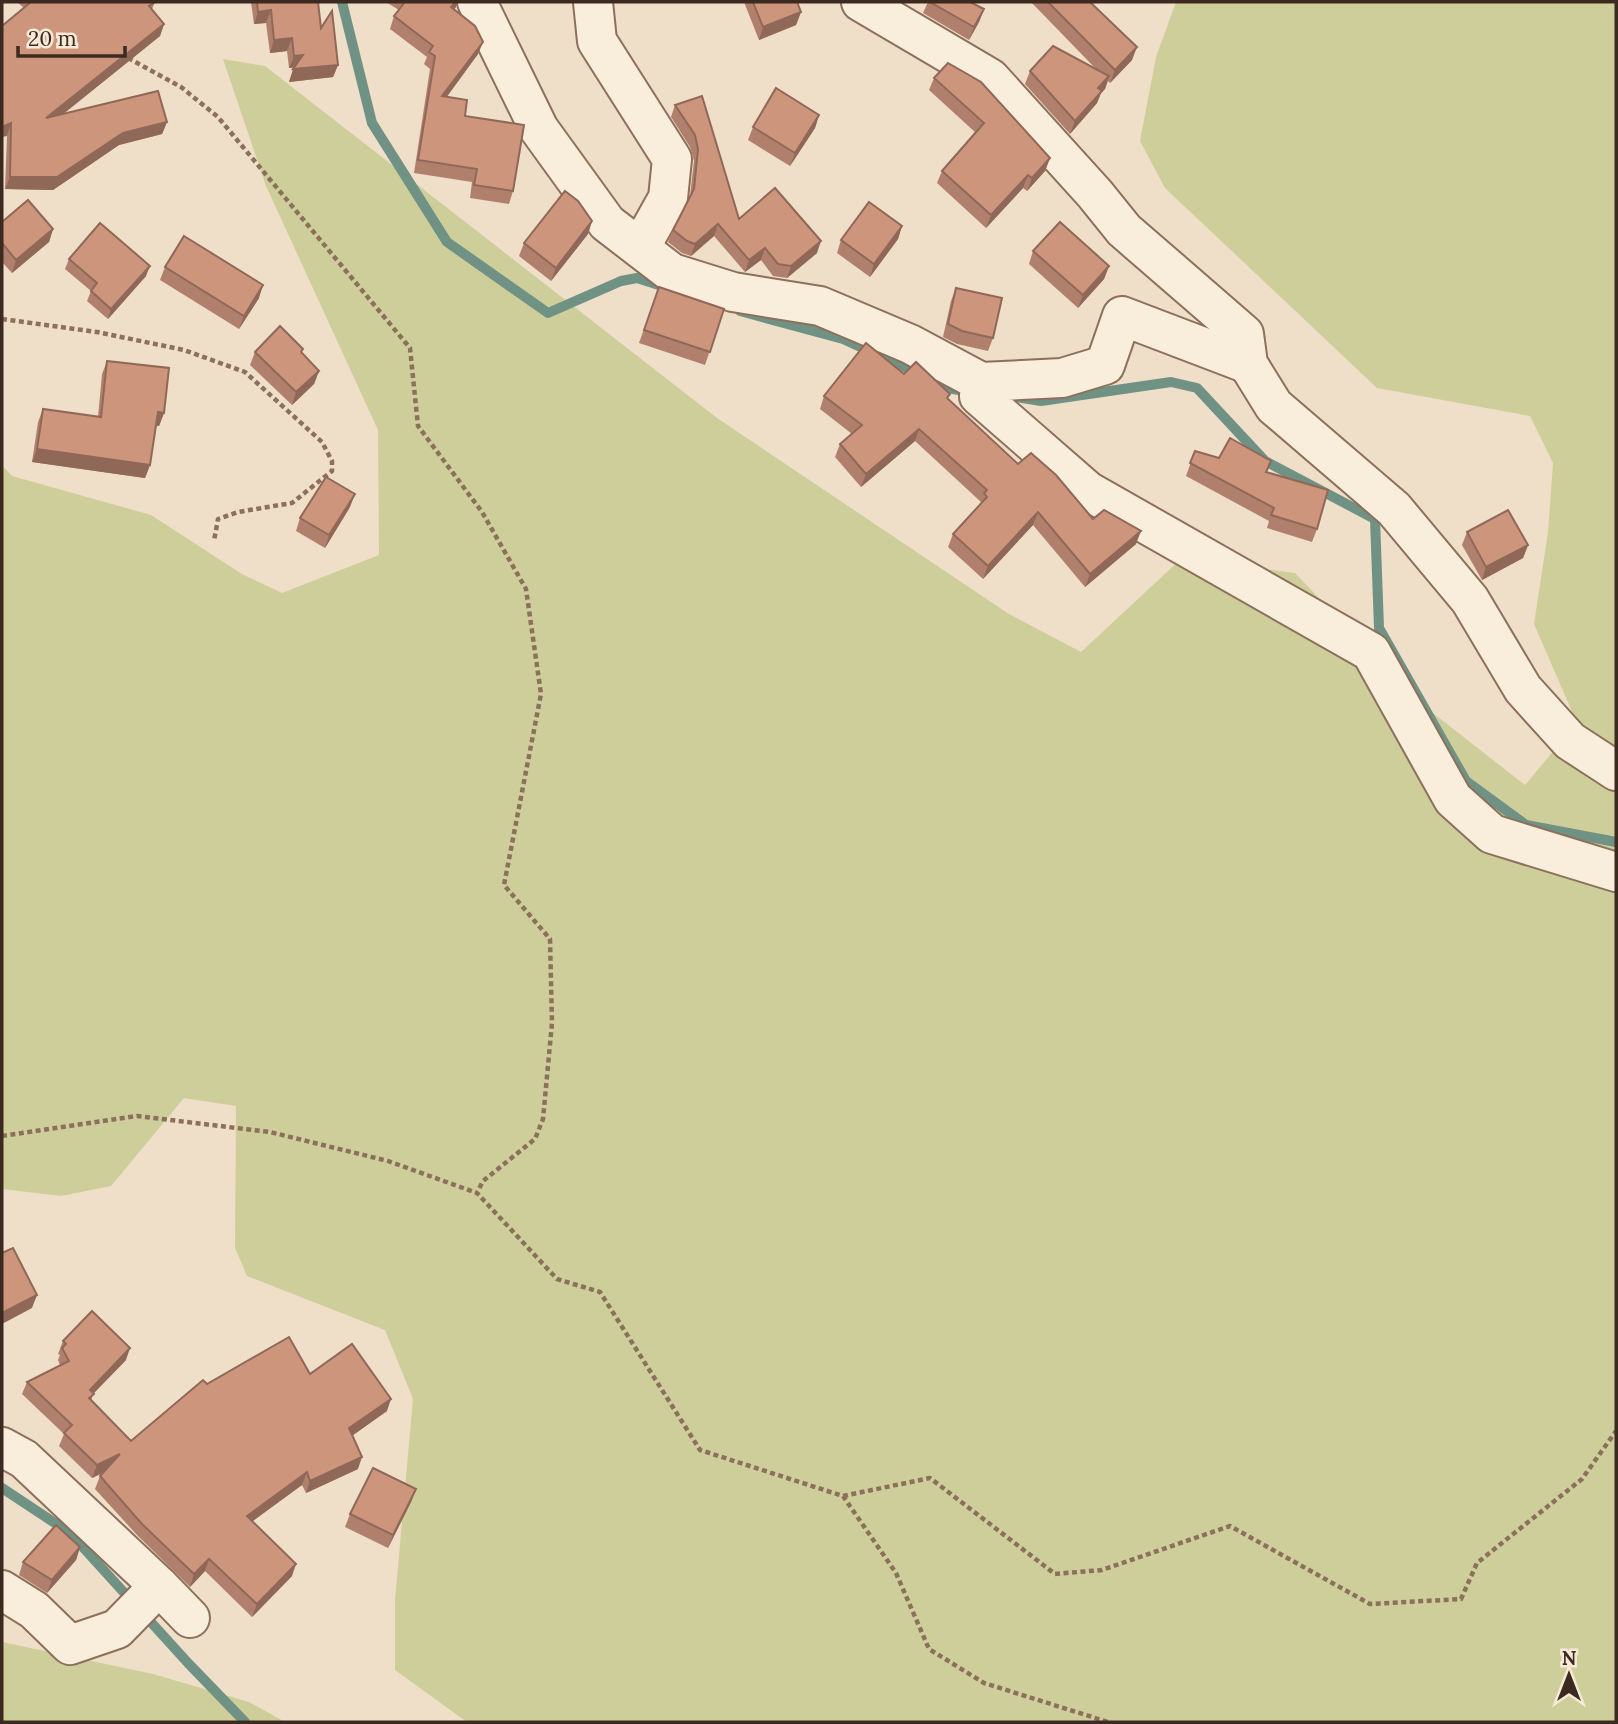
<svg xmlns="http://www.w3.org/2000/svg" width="1618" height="1724" viewBox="0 0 1618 1724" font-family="Lora,serif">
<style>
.green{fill:#cece9b}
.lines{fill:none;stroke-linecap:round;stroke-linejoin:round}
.stream{stroke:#6f9285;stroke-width:10}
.minor-casing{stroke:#8c705c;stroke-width:42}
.path{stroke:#8c705c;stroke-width:4.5;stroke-dasharray:5 3.5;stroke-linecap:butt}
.minor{stroke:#f9eddb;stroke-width:38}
.wall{fill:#b1806c}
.shaded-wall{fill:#906858}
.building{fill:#ce957d;stroke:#906858;stroke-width:2}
</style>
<rect width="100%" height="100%" fill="#efdec8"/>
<g class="green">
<path d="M1176 2H1616V1722H467L395 1670V1600L413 1399 385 1330 247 1276 235 1248 236 1106 184 1098 111 1186 61 1196 2 1189V465L12 476 151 515 242 574 282 593 379 555 378 430 266 186 223 59 265 66 717 418 1009 614 1081 652 1182 558 1295 573 1415 699 1525 785 1577 723 1534 624 1548 532 1553 463 1530 416 1377 388 1165 188 1140 141 1156 57Z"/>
<path d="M2 1642 153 1674 249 1702 285 1722H2Z"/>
</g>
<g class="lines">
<g class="stream">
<path d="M342 2 372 123 447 242 548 313 621 281 637 278 665 287"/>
<path d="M740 311 843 339 953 389 965 391"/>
<path d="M1016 397 1041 401 1171 382 1197 388 1265 461 1375 519 1379 628 1466 781 1526 825 1616 842"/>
<path d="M2 1488 70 1533 188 1663 245 1722"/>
</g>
<defs>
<g id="minor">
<path d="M477 2 539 129 607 223 672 273 733 292 820 306 910 344 981 382"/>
<path d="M593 2 597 41 672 159 668 198 640 248"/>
<path d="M861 2 990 78 1095 194 1124 230 1244 334 1248 364 1274 406 1394 509 1470 600 1523 689 1570 741 1616 771"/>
<path d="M1248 364 1122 316 1105 365 1062 378 981 382 979 396 1088 491 1371 652 1453 799 1492 834 1616 872"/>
<path d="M2 1447 24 1459 159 1586 190 1618"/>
<path d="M2 1590 34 1610 70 1645 117 1629 159 1586"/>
</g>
</defs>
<use href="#minor" class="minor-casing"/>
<g class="path">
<path d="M128 58 181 87 218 117 410 348 418 426 482 512 526 589 541 694 504 885 550 939 552 1023 543 1119 535 1139 483 1181 477 1193 557 1279 600 1292 700 1450 843 1496 896 1573 929 1649 984 1683 1108 1722"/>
<path d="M2 319 97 332 184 350 245 372 322 442 332 461V471L292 503 238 512 218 519 214 541"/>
<path d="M2 1136 137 1116 270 1132 388 1161 477 1193"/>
<path d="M843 1496 930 1478 1055 1574 1102 1570 1230 1526 1370 1604 1461 1599 1477 1563 1582 1479 1616 1431"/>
</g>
<use href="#minor" class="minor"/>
</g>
<g class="wall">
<path d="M17 2H155L152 9 164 24 160 36 62 115 167 122 162 134 119 145 53 190 5 189 7 136 24 8Z"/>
<path d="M251 2H318L321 28 338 65 333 77 289 82 295 67 289 68 287 51 270 53 266 23 254 24Z"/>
<path d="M386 2H458L454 10 483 42 478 54 446 97 465 116 513 191 509 204 470 198 472 182 414 173 430 69 424 64 427 57 390 29 394 16 399 10Z"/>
<path d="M744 2H797L801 12 796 25 759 40Z"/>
<path d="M928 2H970L984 9 979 22 969 40 923 13Z"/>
<path d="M1031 2H1090L1132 60 1110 83 1108 81 1105 89 1101 93 1097 103 1070 134 1025 84 1030 71 1096 69Z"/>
<path d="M934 78 1050 158 1045 171 1027 191 1023 188 986 228 937 183 942 171 976 133 929 90Z"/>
<path d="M702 96 739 219 817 253 787 278 773 276 761 260 745 272 714 236 691 256 682 253 668 242 673 230 690 196 694 161 690 147 671 117 675 105Z"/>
<path d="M819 115 815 128 790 166 748 140 753 127Z"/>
<path d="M592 221 588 234 551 281 519 256 524 243Z"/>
<path d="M2 222 53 229 49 242 12 273 2 262Z"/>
<path d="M902 226 898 239 870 277 837 253 841 240Z"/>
<path d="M1033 251 1109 266 1104 279 1078 308 1029 264Z"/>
<path d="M69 259 146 276 108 319 87 301 91 291 65 269Z"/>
<path d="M165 267 259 298 239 329 160 280Z"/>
<path d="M659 287 724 309 705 365 639 343Z"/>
<path d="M956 288 993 338 988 351 957 344 943 337 951 301Z"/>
<path d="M255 352 302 353 319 371 314 384 292 405 250 365Z"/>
<path d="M107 361 164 413 159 426 156 425 150 465 145 478 32 462 38 422 43 409 98 417 102 374Z"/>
<path d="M824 396 948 400 1018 464 1093 519 1136 544 1085 587 1033 525 983 579 948 547 953 534 979 506 981 502 915 441 861 487 835 457 840 444 852 434 820 409Z"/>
<path d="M1195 451 1219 458 1271 461 1267 472 1317 529 1312 542 1267 528 1269 521 1186 476Z"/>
<path d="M350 507 325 548 296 531 300 518Z"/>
<path d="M1467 532 1528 545 1523 558 1482 580 1462 545Z"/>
<path d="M63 1341 126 1360 93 1394 91 1400 131 1441 207 1384 310 1374 387 1411 352 1435 358 1469 306 1493 302 1485 252 1521 292 1576 252 1617 205 1571 190 1587 137 1535 95 1489 100 1476 103 1473 92 1478 59 1446 64 1434 22 1394 27 1382 60 1365 58 1360 60 1355 58 1354Z"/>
<path d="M416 1489 411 1502 388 1548 345 1527 350 1514Z"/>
<path d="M80 1547 76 1560 47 1593 19 1575 23 1562Z"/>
</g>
<g class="shaded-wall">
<path d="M455 2H458L456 7 446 20 451 7Z"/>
<path d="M984 9 979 22 969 40 974 27Z"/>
<path d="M271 10 266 23 254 24 258 12Z"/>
<path d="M801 12 796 25 759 40 763 27Z"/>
<path d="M164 24 160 36 42 131 46 118Z"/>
<path d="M292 38 287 51 270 53 274 40Z"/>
<path d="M483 42 478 54 438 109 442 96Z"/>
<path d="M1137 47 1132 60 1110 83 1115 70Z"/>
<path d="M303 55 298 67 289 68 294 56Z"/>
<path d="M338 65 333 77 289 82 293 69Z"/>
<path d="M1109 76 1105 89 1101 93 1097 103 1070 134 1075 121 1098 88Z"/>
<path d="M819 115 815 128 790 166 795 153Z"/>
<path d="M167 122 162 134 119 145 53 190 5 189 10 177 123 133Z"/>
<path d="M11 123 7 136 2 137V127Z"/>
<path d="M1050 158 1045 171 1027 191 1032 178Z"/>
<path d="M1028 175 1023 188 986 228 991 215Z"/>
<path d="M592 221 588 234 551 281 556 268Z"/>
<path d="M718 224 714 236 691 256 695 244Z"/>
<path d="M902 226 898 239 870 277 874 264Z"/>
<path d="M53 229 49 242 12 273 16 260Z"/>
<path d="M821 241 817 253 787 278 791 266Z"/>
<path d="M765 248 761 260 745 272 749 260Z"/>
<path d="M150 266 146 276 108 319 111 309Z"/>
<path d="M1109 266 1104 279 1078 308 1083 295Z"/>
<path d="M263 285 259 298 239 329 244 316Z"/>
<path d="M319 371 314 384 292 405 296 392Z"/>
<path d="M158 412 164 413 159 426 153 425Z"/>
<path d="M919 429 915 441 861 487 866 474Z"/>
<path d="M37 449 150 465 145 478 32 462Z"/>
<path d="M355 494 350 507 325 548 329 535Z"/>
<path d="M1038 512 1033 525 983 579 988 566Z"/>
<path d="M1141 531 1136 544 1085 587 1090 574Z"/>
<path d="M1528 545 1523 558 1482 580 1486 567Z"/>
<path d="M37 1295 32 1308 2 1324V1313Z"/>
<path d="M130 1348 126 1360 93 1394 89 1406 90 1390Z"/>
<path d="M391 1399 387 1411 345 1441 349 1428Z"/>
<path d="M120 1454 115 1466 92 1478 97 1465Z"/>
<path d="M362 1457 358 1469 306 1493 310 1481Z"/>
<path d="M307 1472 302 1485 242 1529 247 1516Z"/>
<path d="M416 1489 411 1502 388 1548 393 1535Z"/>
<path d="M80 1547 76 1560 47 1593 52 1580Z"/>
<path d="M209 1559 205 1571 190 1587 194 1574Z"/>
<path d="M296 1564 292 1576 252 1617 257 1604Z"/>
</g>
<g class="building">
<path d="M31 2H155L149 6 164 24 46 118 158 91 167 122 123 133 57 177H10L11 123 2 127V26Z"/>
<path d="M257 2H318L321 28 332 11 338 65 293 69 303 55 294 56 292 38 274 40 271 10 258 12Z"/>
<path d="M405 2H455L451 7 475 26 483 42 442 96 467 100 465 116 524 125 513 191 474 185 477 169 418 160 435 56 429 52 433 46 394 16Z"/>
<path d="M753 2H797L801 12 763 27Z"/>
<path d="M930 2H970L984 9 974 27Z"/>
<path d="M1048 2H1090L1137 47 1115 70Z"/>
<path d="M1053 46 1109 76 1098 88 1102 91 1075 121 1030 71Z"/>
<path d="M948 63 981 82 1050 158 1032 178 1028 175 991 215 942 171 984 123 934 78Z"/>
<path d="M776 88 819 115 795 153 753 127Z"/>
<path d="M702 96 739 219 775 188 821 241 791 266 778 264 765 248 749 260 718 224 695 244 687 241 673 230 694 189 698 149 695 135 675 105Z"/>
<path d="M565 191 578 201 592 221 556 268 524 243Z"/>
<path d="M28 200 53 229 16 260 2 243V222Z"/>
<path d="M869 202 902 226 874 264 841 240Z"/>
<path d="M1060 222 1109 266 1083 295 1033 251Z"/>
<path d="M100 223 150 266 111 309 91 291 97 283 69 259Z"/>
<path d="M184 236 263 285 244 316 165 267Z"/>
<path d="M659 287 724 309 710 352 644 330Z"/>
<path d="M956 288 1002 298 993 338 962 331 948 324Z"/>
<path d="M280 326 303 349 301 352 319 371 296 392 255 352Z"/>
<path d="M866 343 904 374 916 362 950 394 947 398 1018 464 1031 453 1056 475 1093 519 1104 510 1141 531 1090 574 1038 512 988 566 953 534 987 497 984 493 987 490 919 429 866 474 840 444 862 425 824 396Z"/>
<path d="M107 361 169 368 164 413 158 412 150 465 37 449 43 409 101 417Z"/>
<path d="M1230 438 1271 461 1266 472 1328 490 1317 529 1271 515 1274 508 1190 463 1195 451 1219 458Z"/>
<path d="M326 477 355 494 329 535 300 518Z"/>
<path d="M1508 510 1528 545 1486 567 1467 532Z"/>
<path d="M13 1248 37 1295 2 1313V1253Z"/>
<path d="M92 1311 130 1348 90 1390 94 1394 89 1398 131 1441 203 1380 207 1384 289 1337 310 1374 352 1344 391 1399 349 1428 362 1457 310 1481 307 1472 247 1516 296 1564 257 1604 209 1559 194 1574 141 1523 100 1476 120 1454 97 1465 64 1433 72 1425 27 1382 69 1361 62 1348 66 1344 63 1341Z"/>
<path d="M373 1468 416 1489 393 1535 350 1514Z"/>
<path d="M56 1525 80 1547 52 1580 23 1562Z"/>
</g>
<rect width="1618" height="1724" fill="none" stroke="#3c2a20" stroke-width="7"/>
<g transform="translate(1569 1675)" stroke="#f6ead7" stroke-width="5" paint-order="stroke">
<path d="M0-5L12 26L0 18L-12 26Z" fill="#3c2a20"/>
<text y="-10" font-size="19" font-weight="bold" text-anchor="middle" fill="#3c2a20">N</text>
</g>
<path d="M18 46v10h107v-10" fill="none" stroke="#3c2a20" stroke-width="3.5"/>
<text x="28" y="46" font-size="21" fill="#3c2a20" stroke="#f6ead7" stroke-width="5" paint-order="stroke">20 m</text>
</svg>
